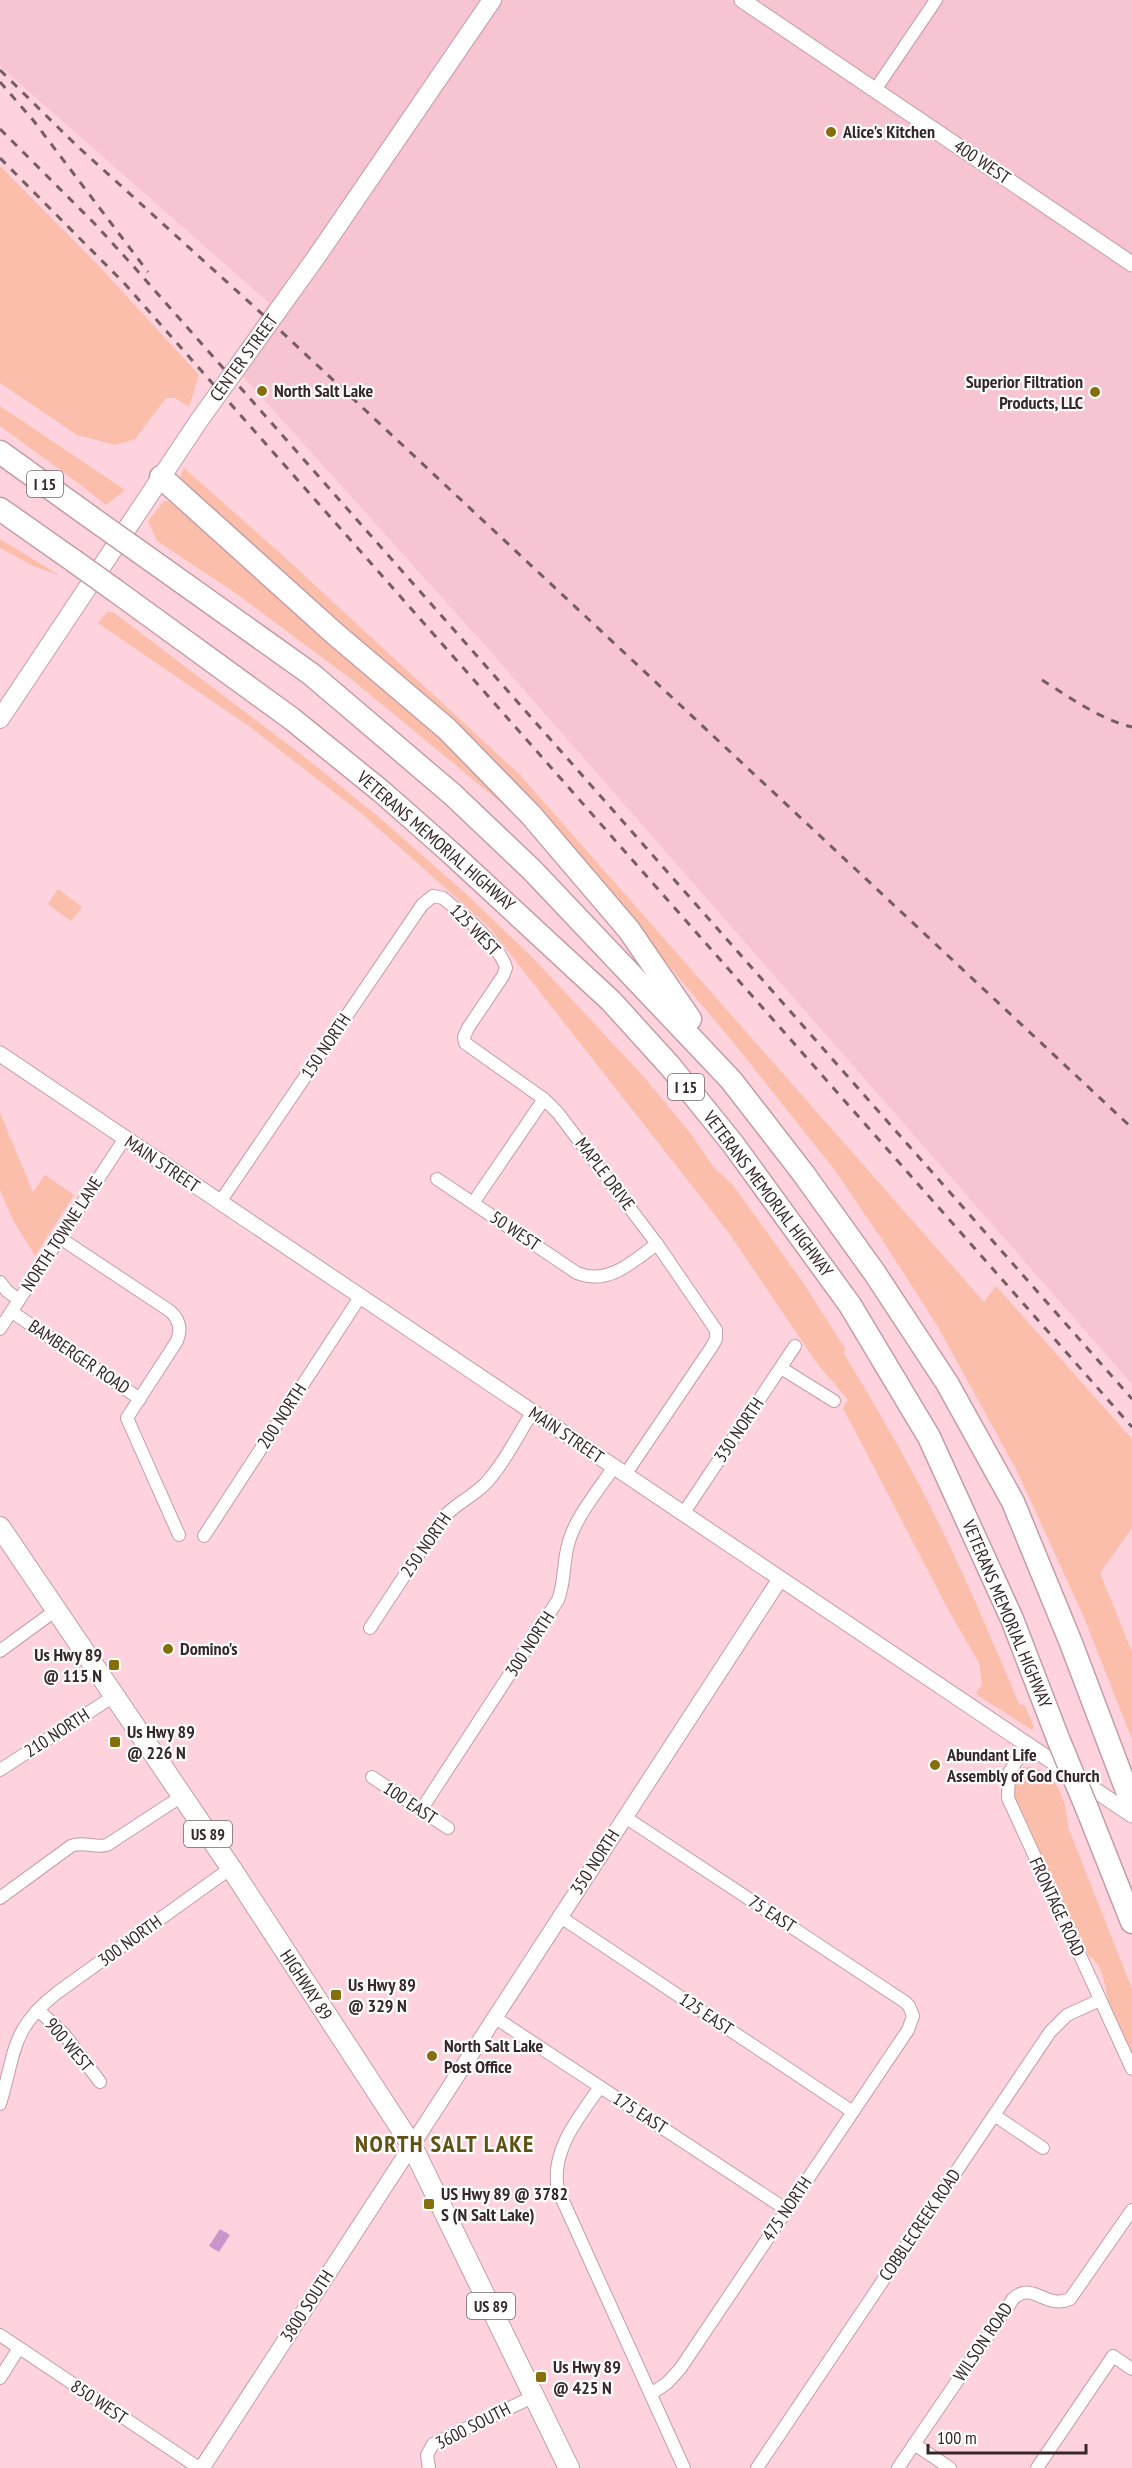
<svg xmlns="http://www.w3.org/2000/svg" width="1132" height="2468" viewBox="0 0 1132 2468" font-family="'PT Sans Narrow',sans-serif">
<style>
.built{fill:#f7c5d1}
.green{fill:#fbbeaa}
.water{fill:#ca95cb}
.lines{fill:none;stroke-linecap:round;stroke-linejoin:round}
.minor-casing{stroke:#c49ca5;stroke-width:14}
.tertiary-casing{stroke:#c49ca5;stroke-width:17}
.secondary-casing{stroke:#c49ca5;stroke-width:20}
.primary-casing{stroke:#c49ca5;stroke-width:22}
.motorway-casing{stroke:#c49ca5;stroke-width:25}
.minor{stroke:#fff;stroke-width:12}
.tertiary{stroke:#fff;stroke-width:15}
.secondary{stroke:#fff;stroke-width:18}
.primary{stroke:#fff;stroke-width:20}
.motorway{stroke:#fff;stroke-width:22}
.rail{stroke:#755d63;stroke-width:3;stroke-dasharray:8 8;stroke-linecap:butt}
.motorway-bridge-casing{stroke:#c49ca5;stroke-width:25;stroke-linecap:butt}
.motorway-bridge{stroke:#fff;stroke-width:22}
.poi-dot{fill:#866e0d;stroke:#fff;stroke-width:2}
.labels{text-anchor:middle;stroke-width:4.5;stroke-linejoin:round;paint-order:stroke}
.shield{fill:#fff;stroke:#72686a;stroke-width:1.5}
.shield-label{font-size:16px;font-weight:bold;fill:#36272a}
.poi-label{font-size:18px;font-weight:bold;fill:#36272a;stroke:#fff;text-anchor:start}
.street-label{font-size:18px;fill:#36272a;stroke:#fff}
.district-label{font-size:24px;font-weight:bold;letter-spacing:1.5px;fill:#625115;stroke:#fff}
</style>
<rect width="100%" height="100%" fill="#fed3dd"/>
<path class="built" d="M0 0H1132V1384L482 642 229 361 269 303 0 66Z"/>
<g class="green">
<path d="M0 166 97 264 199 375 189 407 175 398H166L135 439 115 445 77 435 0 383Z"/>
<path d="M0 406 125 490 106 505 81 485 0 426Z"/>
<path d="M184 468 279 552 520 775 984 1302 996 1286 1132 1439V1528L1100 1573 1132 1652V1739L1083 1615 1017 1471 938 1327 889 1250 837 1173 737 1047 638 929 179 480Z"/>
<path d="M164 501H168L236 558 426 725 515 814 351 679 234 592 157 541 148 521Z"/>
<path d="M0 539 59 575 33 566 0 548Z"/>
<path d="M107 612H113L302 755 381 819 464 892 533 958 644 1077 691 1134 715 1169 733 1185 804 1284 846 1350 843 1352C876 1407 909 1462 937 1520 967 1580 993 1642 1019 1704L1025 1706 1034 1727 1032 1730 976 1694 982 1684 979 1663 949 1611 843 1408 848 1400 816 1362 729 1233 489 927 361 813 250 727 98 623Z"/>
<path d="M58 889 82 907 71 921 48 904Z"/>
<path d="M0 1113 33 1192 45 1175 74 1195 35 1256 13 1220 0 1190Z"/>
<path d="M1022 1767C1055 1764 1067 1801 1068 1827L1132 1989V2052C1125 2036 1115 2020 1110 2004 1104 1988 1105 1966 1089 1956L1015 1798 1013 1782 1018 1769Z"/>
</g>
<path class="water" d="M220 2229 230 2235 219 2252 209 2246Z"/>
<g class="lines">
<defs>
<g id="minor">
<path d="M875 90 936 0"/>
<path d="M437 1179 577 1273C609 1286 633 1261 657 1244"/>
<path d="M220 1202 422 905 433 896 443 898C461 913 500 945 506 968L503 976 468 1028 464 1037 465 1043 544 1099 558 1113 657 1244 716 1330V1339L711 1348 625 1475"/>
<path d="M473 1203 544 1099"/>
<path d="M60 1238 170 1311C179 1319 182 1329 177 1341L127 1418 179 1535"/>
<path d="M0 1282 7 1291 19 1300"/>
<path d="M12 1312 140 1399"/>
<path d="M0 1329 125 1138"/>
<path d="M781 1368 834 1401"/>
<path d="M683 1514 795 1346"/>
<path d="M204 1536 360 1297"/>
<path d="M370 1628 441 1520C453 1505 471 1498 485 1484 504 1464 517 1436 532 1413"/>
<path d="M0 1651 56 1610"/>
<path d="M1027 1744 1009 1773 1008 1798 1132 2069"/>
<path d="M0 1770 114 1696"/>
<path d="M372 1777 448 1828"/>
<path d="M421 1810 558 1600C565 1582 563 1563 568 1545 574 1519 599 1489 614 1467"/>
<path d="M625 1817 905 2002 909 2006 913 2016 908 2030 680 2369 667 2383 651 2394"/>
<path d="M0 1898 71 1846C83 1841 94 1848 107 1845L182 1796"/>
<path d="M559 1916 853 2112"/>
<path d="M38 2010 64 2034 100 2082"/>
<path d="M494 2017 787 2210"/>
<path d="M600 2087C579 2117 550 2151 558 2190L684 2468"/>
<path d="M0 2104C16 2052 10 2029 58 1992L231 1868"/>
<path d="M994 2115 1043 2148"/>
<path d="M0 2335 199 2468"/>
<path d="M0 2378 19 2348"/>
<path d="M914 2444 950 2468"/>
<path d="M429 2468 427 2455 433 2444 535 2396"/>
<path d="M757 2468 1050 2032 1067 2015 1100 2000"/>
<path d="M898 2468 1013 2299C1032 2280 1046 2310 1070 2299L1132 2210"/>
<path d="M1037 2468 1113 2356 1132 2369"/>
</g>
<g id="tertiary">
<path d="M742 0 1132 264"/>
<path d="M0 1054 1132 1815"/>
<path d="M202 2468 780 1579"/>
</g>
<path id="secondary" d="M0 719 198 422 317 256 492 0"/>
<path id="primary" d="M0 1527 231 1868 411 2144 569 2468"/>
<g id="motorway">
<path d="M0 452 89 516"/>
<path d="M161 477 334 633 447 729 531 815 629 930 690 1019"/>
<path d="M0 509 74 561"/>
<path d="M165 570 311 674 452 794 532 870 731 1080 803 1173 874 1272 947 1383 1013 1502 1071 1643 1132 1804"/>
<path d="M116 591 292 719 382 792 450 852 611 1001 670 1066 733 1144 850 1305 929 1437 1012 1619 1059 1741"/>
<path d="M1088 1811 1132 1922"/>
</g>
</defs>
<use href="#minor" class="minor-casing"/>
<use href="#tertiary" class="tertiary-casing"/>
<use href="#secondary" class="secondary-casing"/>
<use href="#primary" class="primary-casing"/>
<use href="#motorway" class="motorway-casing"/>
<use href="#minor" class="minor"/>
<use href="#tertiary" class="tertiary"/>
<use href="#secondary" class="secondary"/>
<use href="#primary" class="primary"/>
<use href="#motorway" class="motorway"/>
<g class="rail">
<path d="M0 70 76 145 270 321 1132 1128"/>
<path d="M0 82 33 120 148 272"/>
<path d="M0 129 94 223 135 268 1132 1399"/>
<path d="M0 158 125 284 1132 1427"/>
<path d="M1042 680C1071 698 1099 719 1132 727"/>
</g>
<defs>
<g id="motorway-bridge">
<path d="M89 516 165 570"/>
<path d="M74 561 116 591"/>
<path d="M1059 1741 1088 1811"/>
</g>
</defs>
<use href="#motorway-bridge" class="motorway-bridge-casing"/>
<use href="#motorway-bridge" class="motorway-bridge"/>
</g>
<g class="poi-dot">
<circle cx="831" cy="132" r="6"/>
<circle cx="262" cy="391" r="6"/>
<circle cx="1095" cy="392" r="6"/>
<circle cx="168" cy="1649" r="6"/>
<rect x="108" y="1659" width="12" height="12" rx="3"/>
<rect x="109" y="1736" width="12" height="12" rx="3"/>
<circle cx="935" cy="1765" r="6"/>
<rect x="330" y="1989" width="12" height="12" rx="3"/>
<circle cx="432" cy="2056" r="6"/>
<rect x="423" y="2198" width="12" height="12" rx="3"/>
<rect x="535" y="2371" width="12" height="12" rx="3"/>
</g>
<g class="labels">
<g class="shield">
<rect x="27" y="471" width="36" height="26" rx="4.5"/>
<rect x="668" y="1074" width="36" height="26" rx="4.5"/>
<rect x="184" y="1821" width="48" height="26" rx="4.5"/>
<rect x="467" y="2293" width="48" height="26" rx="4.5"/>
</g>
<g class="shield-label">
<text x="45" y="490">I 15</text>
<text x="686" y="1093">I 15</text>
<text x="208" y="1840">US 89</text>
<text x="491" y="2312">US 89</text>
</g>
<g class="poi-label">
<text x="843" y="138">Alice's Kitchen</text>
<text x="1083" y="388" text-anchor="end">Superior Filtration<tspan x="1083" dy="21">Products, LLC</tspan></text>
<text x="274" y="397">North Salt Lake</text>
<text x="180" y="1655">Domino's</text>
<text x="102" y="1661" text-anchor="end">Us Hwy 89<tspan x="102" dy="21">@ 115 N</tspan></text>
<text x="127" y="1738">Us Hwy 89<tspan x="127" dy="21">@ 226 N</tspan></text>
<text x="947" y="1761">Abundant Life<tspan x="947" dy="21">Assembly of God Church</tspan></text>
<text x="348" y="1991">Us Hwy 89<tspan x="348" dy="21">@ 329 N</tspan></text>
<text x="444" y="2052">North Salt Lake<tspan x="444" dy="21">Post Office</tspan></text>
<text x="441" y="2200">US Hwy 89 @ 3782<tspan x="441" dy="21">S (N Salt Lake)</tspan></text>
<text x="553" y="2373">Us Hwy 89<tspan x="553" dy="21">@ 425 N</tspan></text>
</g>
<g class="street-label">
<text transform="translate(982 162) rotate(34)" y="6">400 WEST</text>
<text transform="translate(244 358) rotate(-54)" y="6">CENTER STREET</text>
<text transform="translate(436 841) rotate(41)" y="6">VETERANS MEMORIAL HIGHWAY</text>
<text transform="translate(475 930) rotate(46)" y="6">125 WEST</text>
<text transform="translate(326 1046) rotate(-56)" y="6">150 NORTH</text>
<text transform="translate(162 1164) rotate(34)" y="6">MAIN STREET</text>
<text transform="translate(605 1174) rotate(53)" y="6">MAPLE DRIVE</text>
<text transform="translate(768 1194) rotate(53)" y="6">VETERANS MEMORIAL HIGHWAY</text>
<text transform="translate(515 1231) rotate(34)" y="6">50 WEST</text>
<text transform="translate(62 1234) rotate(-57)" y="6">NORTH TOWNE LANE</text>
<text transform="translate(79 1357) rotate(34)" y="6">BAMBERGER ROAD</text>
<text transform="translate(282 1416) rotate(-57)" y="6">200 NORTH</text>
<text transform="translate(739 1430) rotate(-56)" y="6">330 NORTH</text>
<text transform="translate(566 1435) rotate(34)" y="6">MAIN STREET</text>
<text transform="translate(426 1545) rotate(-55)" y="6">250 NORTH</text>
<text transform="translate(1007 1614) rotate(67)" y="6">VETERANS MEMORIAL HIGHWAY</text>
<text transform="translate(530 1644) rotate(-57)" y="6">300 NORTH</text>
<text transform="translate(57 1733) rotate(-33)" y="6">210 NORTH</text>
<text transform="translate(410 1803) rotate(34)" y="6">100 EAST</text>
<text transform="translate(595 1862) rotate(-57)" y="6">350 NORTH</text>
<text transform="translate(1057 1907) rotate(65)" y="6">FRONTAGE ROAD</text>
<text transform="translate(772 1914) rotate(33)" y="6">75 EAST</text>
<text transform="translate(130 1941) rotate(-36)" y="6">300 NORTH</text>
<text transform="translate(306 1985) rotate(57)" y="6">HIGHWAY 89</text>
<text transform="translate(706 2014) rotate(34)" y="6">125 EAST</text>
<text transform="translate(69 2045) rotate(50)" y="6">900 WEST</text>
<text transform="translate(640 2113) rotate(33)" y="6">175 EAST</text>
<text transform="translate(787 2209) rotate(-56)" y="6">475 NORTH</text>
<text transform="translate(920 2225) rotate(-56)" y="6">COBBLECREEK ROAD</text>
<text transform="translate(307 2306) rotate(-57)" y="6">3800 SOUTH</text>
<text transform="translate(983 2342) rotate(-56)" y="6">WILSON ROAD</text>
<text transform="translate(99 2402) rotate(34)" y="6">850 WEST</text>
<text transform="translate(473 2426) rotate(-27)" y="6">3600 SOUTH</text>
</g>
<g class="district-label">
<text x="445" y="2152">NORTH SALT LAKE</text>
</g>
</g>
<path d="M928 2444v9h158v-9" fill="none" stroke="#36272a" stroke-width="3"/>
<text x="937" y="2444" font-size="18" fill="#36272a" stroke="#ffffff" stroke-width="4.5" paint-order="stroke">100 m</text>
</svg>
